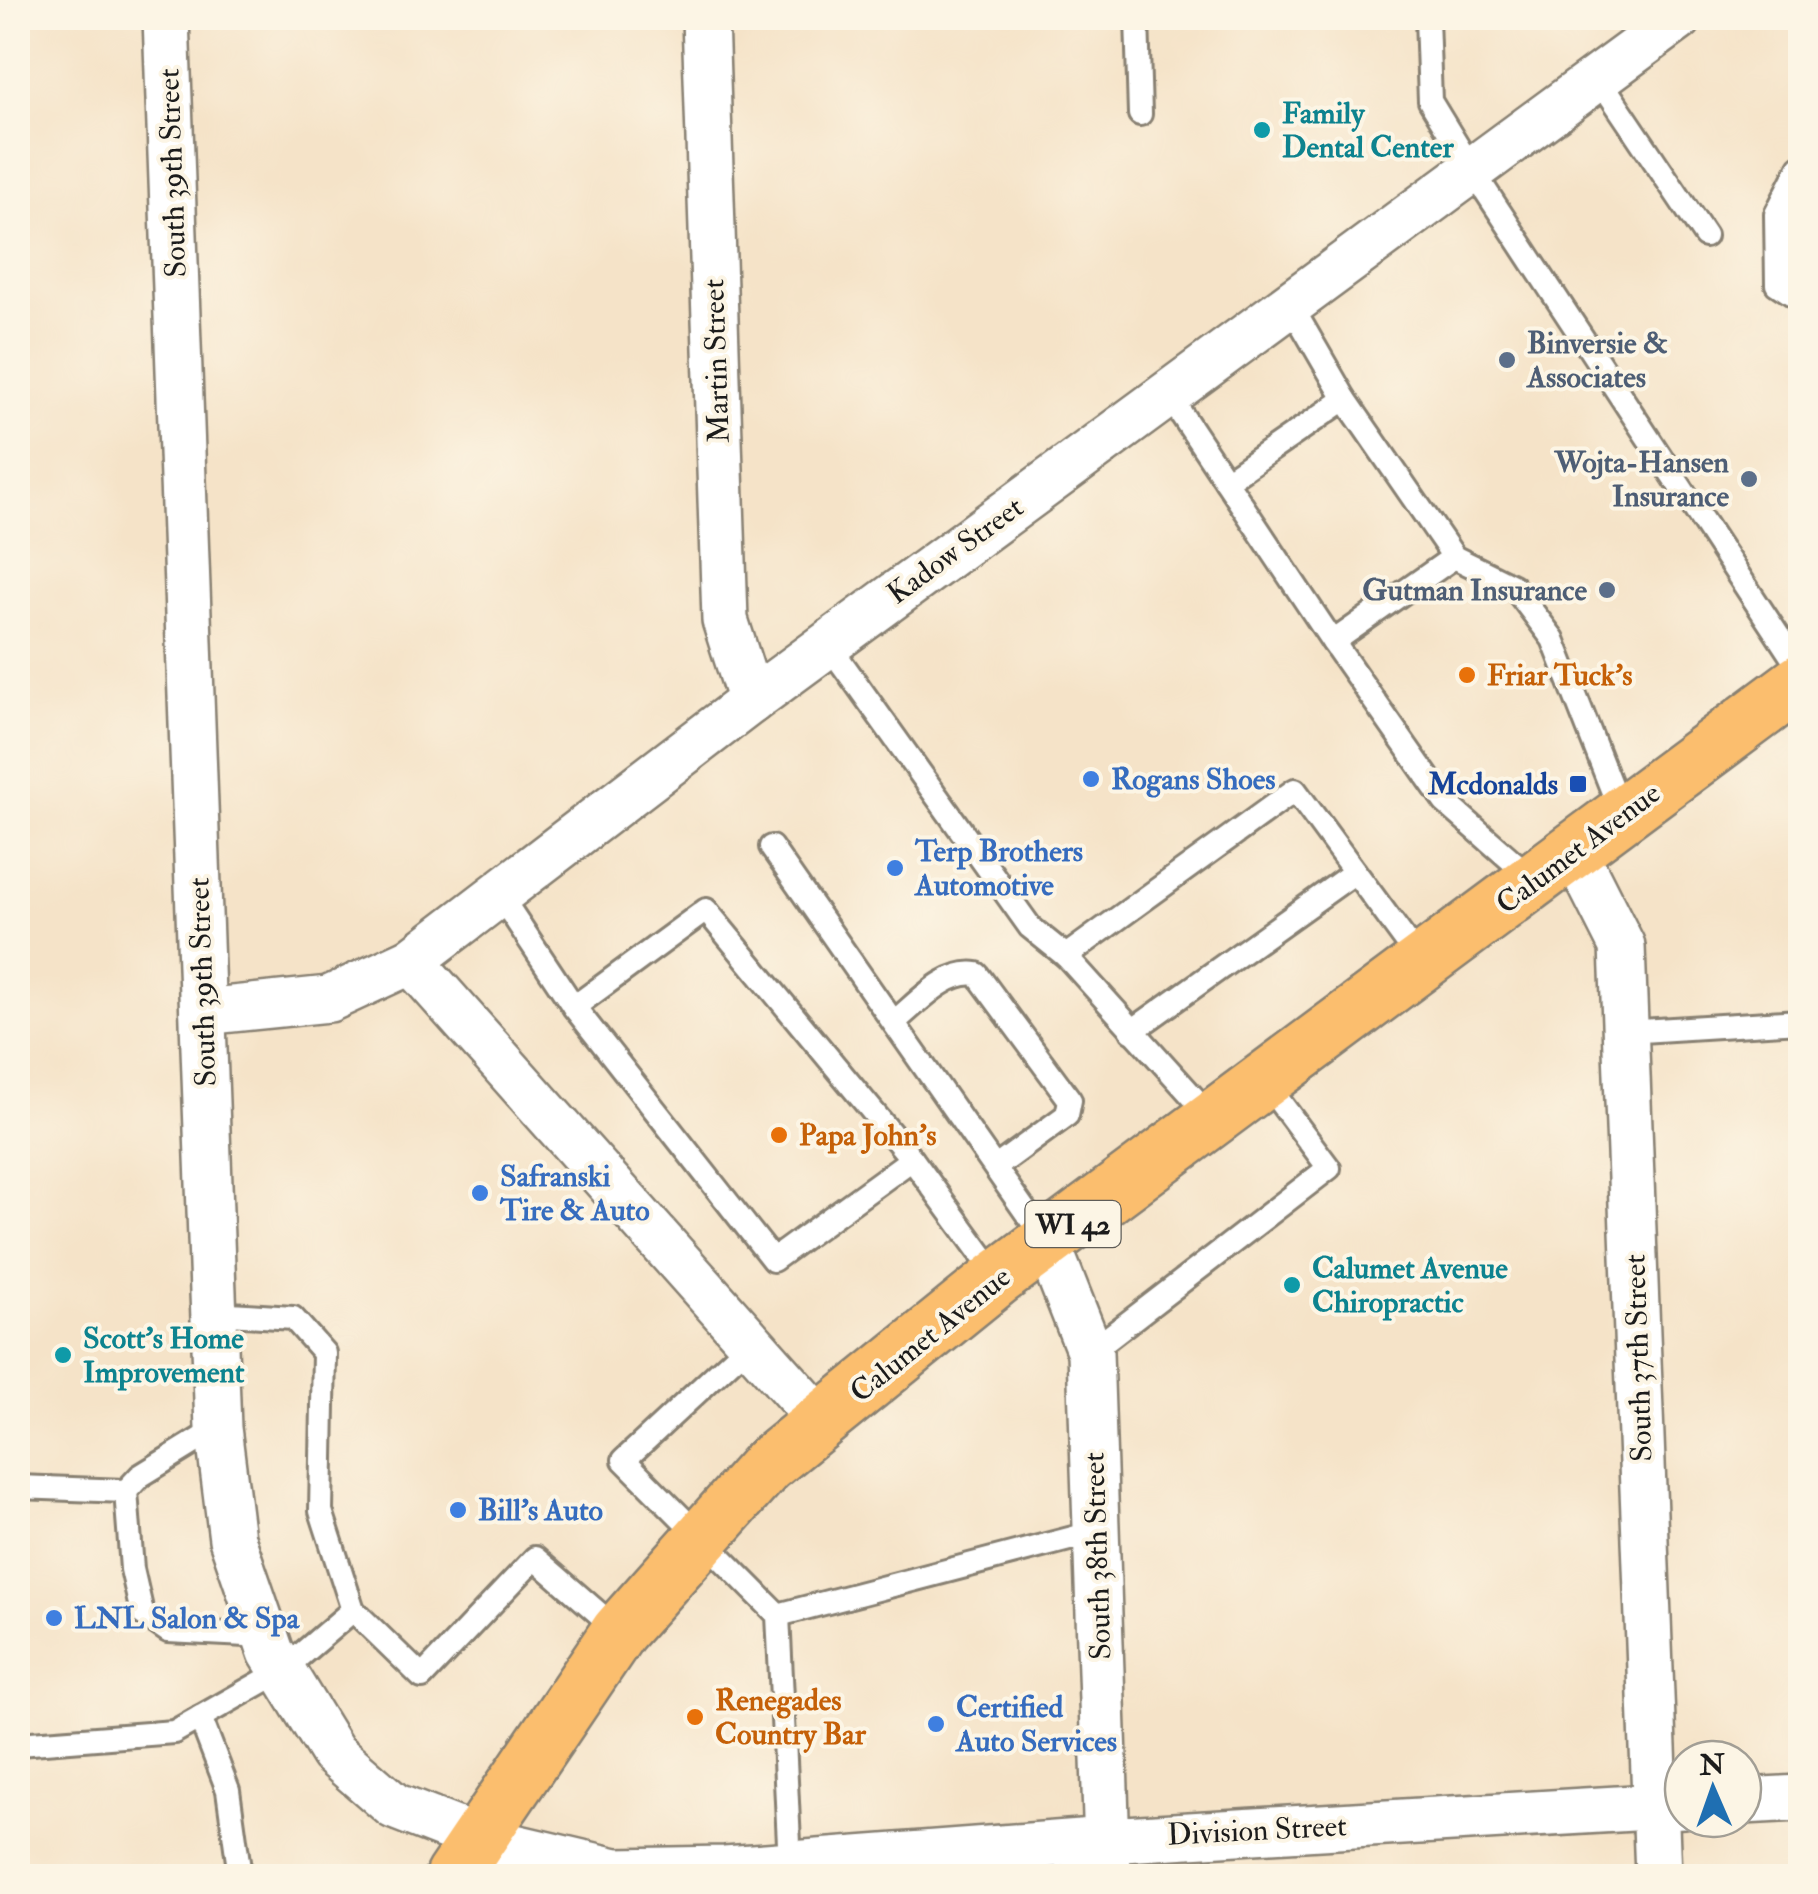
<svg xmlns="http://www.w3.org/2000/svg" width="1818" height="1894" viewBox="0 0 1818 1894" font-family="'IM FELL Double Pica',serif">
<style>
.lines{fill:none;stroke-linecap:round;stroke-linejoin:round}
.lane-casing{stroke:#888072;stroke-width:28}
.street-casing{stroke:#888072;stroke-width:50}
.primary-casing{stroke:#888072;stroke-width:60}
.lane{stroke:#fff;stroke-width:22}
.street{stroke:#fff;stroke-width:45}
.primary{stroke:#fbbe6e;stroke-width:55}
.culture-dot{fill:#0f9aa8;stroke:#fcf5e5;stroke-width:4}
.service-dot{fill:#5c6f8a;stroke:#fcf5e5;stroke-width:4}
.food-dot{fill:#e8710a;stroke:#fcf5e5;stroke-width:4}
.shop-dot{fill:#3f7fe0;stroke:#fcf5e5;stroke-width:4}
.transit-dot{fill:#1a4fb4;stroke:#fcf5e5;stroke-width:4}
.labels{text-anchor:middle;stroke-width:8;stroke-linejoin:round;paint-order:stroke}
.shield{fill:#fcf5e5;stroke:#5f5d58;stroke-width:2.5}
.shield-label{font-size:28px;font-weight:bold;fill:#1c1c1c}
.culture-label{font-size:30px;font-weight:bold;fill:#0d838f;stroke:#fcf5e5;text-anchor:start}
.street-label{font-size:30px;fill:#1c1c1c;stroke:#fcf5e5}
.service-label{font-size:30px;font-weight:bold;fill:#4e5e75;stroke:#fcf5e5;text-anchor:end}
.food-label{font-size:30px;font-weight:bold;fill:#c56008;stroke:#fcf5e5;text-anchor:start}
.shop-label{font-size:30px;font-weight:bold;fill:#366cbe;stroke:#fcf5e5;text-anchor:start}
.transit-label{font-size:30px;font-weight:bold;fill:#164399;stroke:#fcf5e5;text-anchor:end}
</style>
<rect width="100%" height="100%" fill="#fcf5e5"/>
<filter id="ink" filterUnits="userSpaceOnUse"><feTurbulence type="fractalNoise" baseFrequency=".01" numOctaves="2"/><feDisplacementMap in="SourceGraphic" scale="20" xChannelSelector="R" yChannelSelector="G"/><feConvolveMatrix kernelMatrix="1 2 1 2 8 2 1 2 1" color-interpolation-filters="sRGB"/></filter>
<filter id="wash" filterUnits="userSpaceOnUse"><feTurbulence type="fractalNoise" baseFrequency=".0048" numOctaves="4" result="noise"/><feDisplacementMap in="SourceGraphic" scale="40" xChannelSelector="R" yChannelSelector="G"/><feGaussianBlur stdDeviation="2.25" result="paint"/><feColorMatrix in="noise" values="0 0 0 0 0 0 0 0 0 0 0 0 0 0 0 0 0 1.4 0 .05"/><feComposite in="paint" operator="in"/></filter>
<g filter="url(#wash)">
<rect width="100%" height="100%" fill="#f5e3c8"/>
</g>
<g filter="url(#ink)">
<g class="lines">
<defs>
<g id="lane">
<path d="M1137 18 1140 114"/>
<path d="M1427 18 1430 101 1472 170 1800 669"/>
<path d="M1598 77 1705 236"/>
<path d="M1800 167 1776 214 1777 284 1800 299"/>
<path d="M1800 187 1793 210 1797 280 1800 284"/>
<path d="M1290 304 1345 399 1454 557 1513 586 1553 639 1622 815"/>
<path d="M1168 394 1333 642 1445 802 1535 881"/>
<path d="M1226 481 1345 399"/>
<path d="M1333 642 1454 557"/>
<path d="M828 644 1030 927 1066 956 1212 1118"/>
<path d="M771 847 1046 1241"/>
<path d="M499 894 574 1007 773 1260 912 1159 998 1277"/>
<path d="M1066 956 1295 790 1422 963"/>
<path d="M574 1007 706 910 912 1159"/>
<path d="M894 1022C917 1004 946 969 977 974L1070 1100 1067 1115 996 1167"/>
<path d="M1132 1031 1355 872"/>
<path d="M1625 1032 1800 1021"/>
<path d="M214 1313 293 1318 324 1353 321 1511 353 1610 422 1677 535 1558 619 1631"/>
<path d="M751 1342 624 1460 778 1615 790 1864"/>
<path d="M1090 1352 1329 1168 1265 1082"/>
<path d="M218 1428 140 1476 126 1491 132 1569 142 1613 168 1631 266 1636"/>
<path d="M18 1487 126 1491"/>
<path d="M778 1615 1096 1532"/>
<path d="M200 1717 228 1790 240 1876"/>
<path d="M18 1744 174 1732 283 1670 353 1610"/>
</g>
<g id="street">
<path d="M166 18 218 1428 232 1539 271 1652 333 1753 394 1806 476 1838 616 1871 725 1869 1107 1840 1683 1805"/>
<path d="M705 18 725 620 751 701"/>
<path d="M1574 851 1622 946 1658 1876"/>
<path d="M411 961 821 1421"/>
<path d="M203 1012 329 999 411 961 751 701 1679 18"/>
<path d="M1047 1243 1090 1352 1108 1876"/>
<path d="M1743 1801 1800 1798"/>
</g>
<path id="primary" d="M453 1876 619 1631 766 1466 998 1278 1800 682"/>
</defs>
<use href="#lane" class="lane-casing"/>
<use href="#street" class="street-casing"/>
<use href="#primary" class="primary-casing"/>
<use href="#lane" class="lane"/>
<use href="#street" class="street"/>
<use href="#primary" class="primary"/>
</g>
</g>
<g class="culture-dot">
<circle cx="1262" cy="130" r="10"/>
<circle cx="1292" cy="1285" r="10"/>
<circle cx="63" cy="1355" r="10"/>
</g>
<g class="service-dot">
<circle cx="1507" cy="360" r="10"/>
<circle cx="1749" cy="479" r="10"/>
<circle cx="1607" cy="590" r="10"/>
</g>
<g class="food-dot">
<circle cx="1467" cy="675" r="10"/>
<circle cx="779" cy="1135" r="10"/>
<circle cx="695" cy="1717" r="10"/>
</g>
<g class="shop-dot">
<circle cx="1091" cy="779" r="10"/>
<circle cx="895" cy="868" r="10"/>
<circle cx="480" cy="1193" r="10"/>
<circle cx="458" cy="1510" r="10"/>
<circle cx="54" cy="1618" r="10"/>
<circle cx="936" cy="1724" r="10"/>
</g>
<rect class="transit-dot" x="1568" y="774" width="20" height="20" rx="5"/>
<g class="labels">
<rect class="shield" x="1025.5" y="1201" width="95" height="46" rx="8"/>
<g class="shield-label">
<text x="1073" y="1234">WI 42</text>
</g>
<g class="culture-label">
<text x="1282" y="123">Family<tspan x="1282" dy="34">Dental Center</tspan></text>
<text x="1312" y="1278">Calumet Avenue<tspan x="1312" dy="34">Chiropractic</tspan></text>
<text x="83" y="1348">Scott's Home<tspan x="83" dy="34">Improvement</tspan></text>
</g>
<g class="street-label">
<text transform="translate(172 173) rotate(-92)" y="10">South 39th Street</text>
<text transform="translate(716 361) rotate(-92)" y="10">Martin Street</text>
<text transform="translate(955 550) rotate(-36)" y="10">Kadow Street</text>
<text transform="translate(1578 848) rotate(-37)" y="10">Calumet Avenue</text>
<text transform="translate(202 982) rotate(-92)" y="10">South 39th Street</text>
<text transform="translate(930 1334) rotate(-39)" y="10">Calumet Avenue</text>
<text transform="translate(1638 1358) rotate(-92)" y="10">South 37th Street</text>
<text transform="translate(1097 1556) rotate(-92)" y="10">South 38th Street</text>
<text transform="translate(1257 1830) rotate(-3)" y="10">Division Street</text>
</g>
<g class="service-label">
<text x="1527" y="353" text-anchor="start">Binversie &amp;<tspan x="1527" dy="34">Associates</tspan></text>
<text x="1729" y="472">Wojta-Hansen<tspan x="1729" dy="34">Insurance</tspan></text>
<text x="1587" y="600">Gutman Insurance</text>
</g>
<g class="food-label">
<text x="1487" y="685">Friar Tuck's</text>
<text x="799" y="1145">Papa John's</text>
<text x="715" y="1710">Renegades<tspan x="715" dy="34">Country Bar</tspan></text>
</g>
<g class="shop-label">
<text x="1111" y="789">Rogans Shoes</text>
<text x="915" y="861">Terp Brothers<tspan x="915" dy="34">Automotive</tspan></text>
<text x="500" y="1186">Safranski<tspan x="500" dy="34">Tire &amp; Auto</tspan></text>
<text x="478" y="1520">Bill's Auto</text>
<text x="74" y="1628">LNL Salon &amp; Spa</text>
<text x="956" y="1717">Certified<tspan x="956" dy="34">Auto Services</tspan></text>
</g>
<g class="transit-label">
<text x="1558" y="794">Mcdonalds</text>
</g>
</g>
<rect width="1818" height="1894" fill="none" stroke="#fcf5e5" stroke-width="60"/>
<g transform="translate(1713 1789) rotate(358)"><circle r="48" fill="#fcf5e5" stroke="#a29e95" stroke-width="2.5"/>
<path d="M0-8L18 38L0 25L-18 38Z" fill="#1f6fb2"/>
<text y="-15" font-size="28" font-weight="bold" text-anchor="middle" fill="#1c1c1c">N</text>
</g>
</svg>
